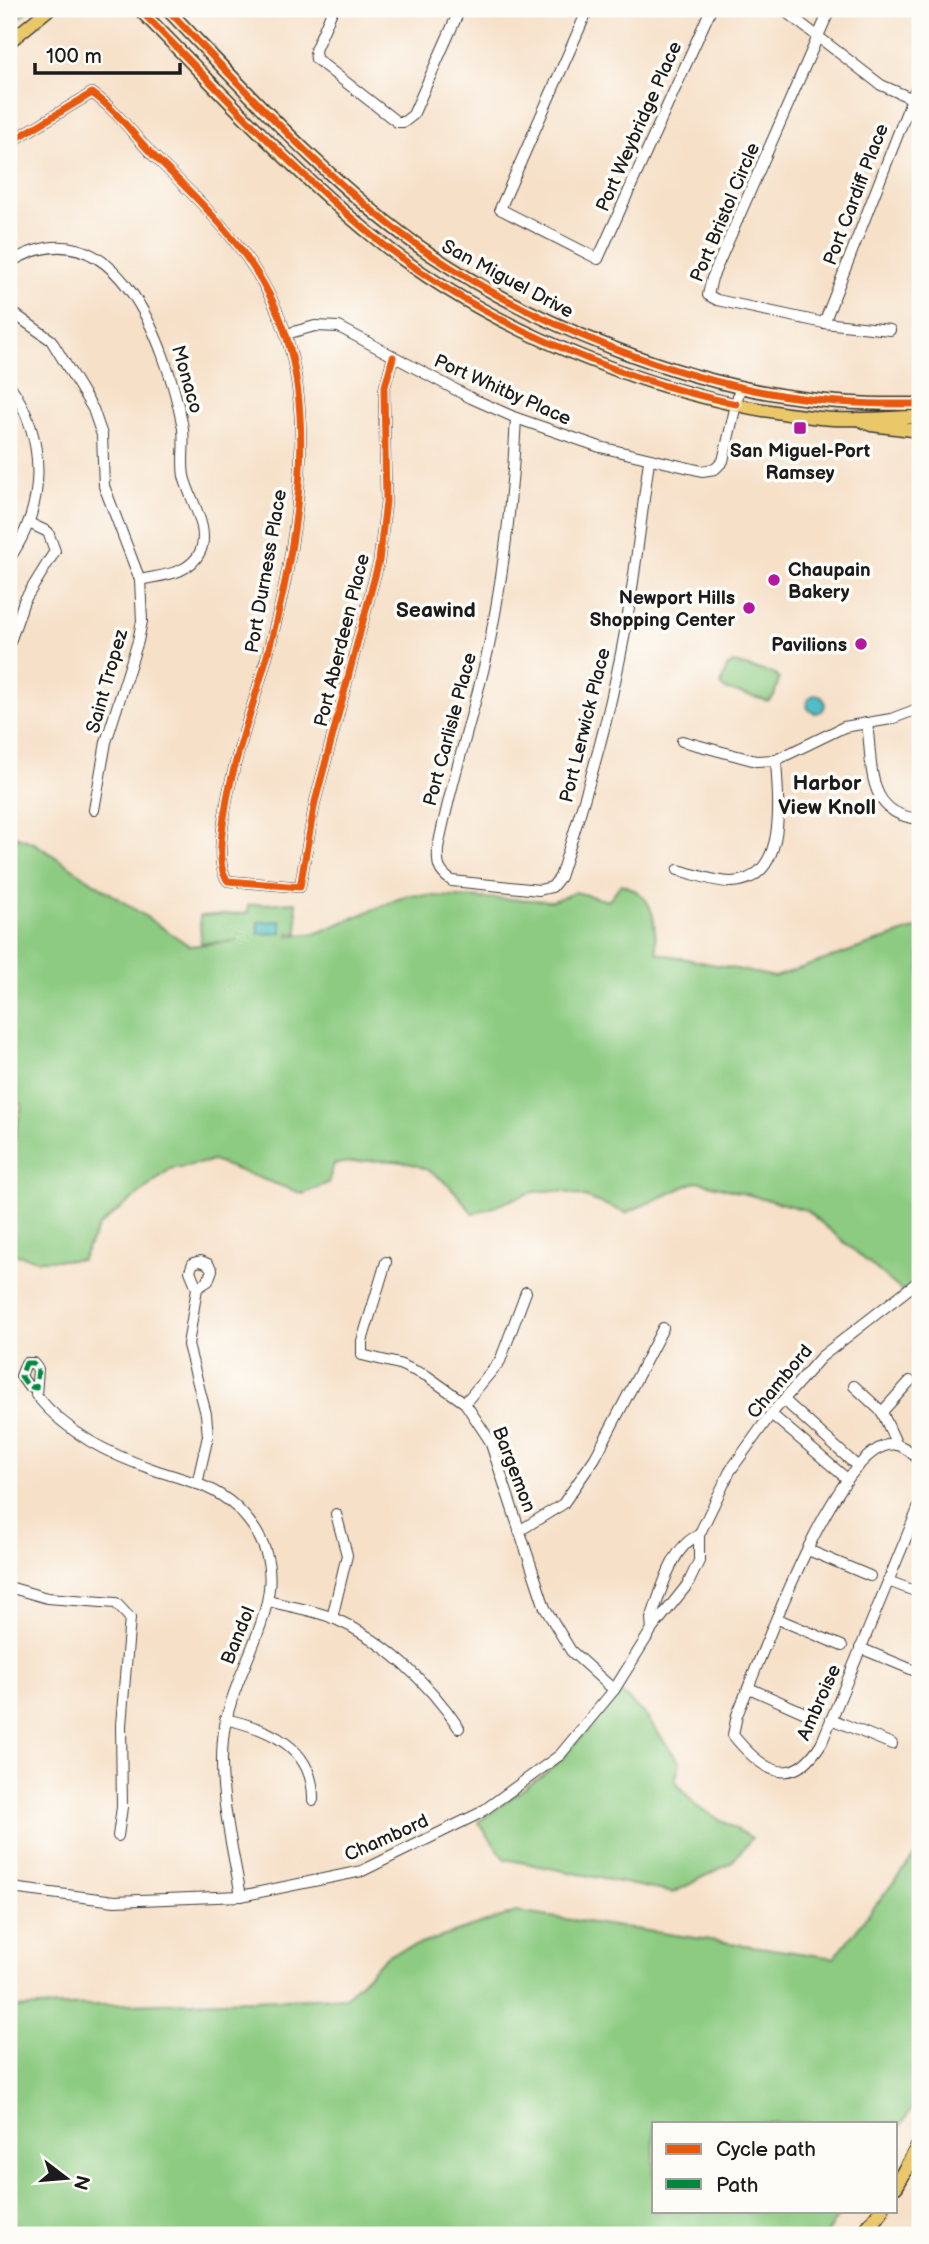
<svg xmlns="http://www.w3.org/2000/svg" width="929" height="2244" viewBox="0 0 929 2244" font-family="'Balsamiq Sans',sans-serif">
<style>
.green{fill:#8ccb81;stroke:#54744e;stroke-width:2}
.water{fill:#4dbcc4;stroke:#346c70;stroke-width:2}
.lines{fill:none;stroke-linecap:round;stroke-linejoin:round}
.minor-casing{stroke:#3d3936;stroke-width:12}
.major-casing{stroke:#3d3936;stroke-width:15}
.highway-casing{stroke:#3d3936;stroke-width:17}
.minor{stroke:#fff;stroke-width:10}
.major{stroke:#eac769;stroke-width:12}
.highway{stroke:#eac769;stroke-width:14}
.quiet{stroke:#00873e;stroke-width:5;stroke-dasharray:10 5;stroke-linecap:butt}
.cycleway-casing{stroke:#fdfcf7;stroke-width:11}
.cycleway{stroke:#e8590c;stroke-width:7}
.poi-dot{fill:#b5179e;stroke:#fdfcf7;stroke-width:2.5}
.labels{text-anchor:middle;stroke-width:7;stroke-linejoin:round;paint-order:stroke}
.street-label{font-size:19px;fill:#1c1c1c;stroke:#fdfcf7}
.poi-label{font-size:19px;font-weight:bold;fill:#1c1c1c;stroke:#fdfcf7;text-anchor:end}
.neighbourhood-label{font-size:21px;font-weight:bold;fill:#1c1c1c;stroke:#fdfcf7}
</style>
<rect width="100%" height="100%" fill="#fdfcf7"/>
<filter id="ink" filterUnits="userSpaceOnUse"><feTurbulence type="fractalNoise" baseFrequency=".0143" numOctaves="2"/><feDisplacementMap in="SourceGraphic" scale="14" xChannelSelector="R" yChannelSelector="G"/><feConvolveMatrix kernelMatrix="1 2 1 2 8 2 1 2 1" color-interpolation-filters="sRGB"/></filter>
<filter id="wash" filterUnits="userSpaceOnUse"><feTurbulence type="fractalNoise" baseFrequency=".00686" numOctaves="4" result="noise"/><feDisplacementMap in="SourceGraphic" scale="28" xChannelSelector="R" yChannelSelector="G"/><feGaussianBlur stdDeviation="1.57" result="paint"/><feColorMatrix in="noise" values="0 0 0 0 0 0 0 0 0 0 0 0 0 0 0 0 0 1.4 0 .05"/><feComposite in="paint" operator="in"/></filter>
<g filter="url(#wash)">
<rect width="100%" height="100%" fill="#f6e0c8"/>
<g class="green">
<path d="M9 9H29L9 29Z"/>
<path d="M733 663 775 674 779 679 774 696 768 701 724 689 721 685 727 667Z"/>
<path d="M9 834 34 843 190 946 237 941 201 943 200 916 248 913V905L296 902 298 933H289V936L317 933 408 895 553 901 576 892 608 901 621 884C658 897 653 919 657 953L775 977 920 927V1306L806 1210 697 1181 626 1213C597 1202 567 1186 535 1192 513 1196 496 1210 472 1213 431 1155 399 1157 334 1164L328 1183 303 1194 213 1161 170 1169 99 1226 81 1260H38L9 1253V1163L22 1104 9 1102Z"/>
<path d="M621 1693 645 1715 680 1763 675 1781 696 1806 752 1838 731 1863 673 1893 505 1859 478 1822 554 1767Z"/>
<path d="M920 1849V2097L896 2132V2123H654V2211H842L825 2235H9V2008L345 1997 388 1955 516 1912 834 1958Z"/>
</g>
<g class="water">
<circle cx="816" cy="704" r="9"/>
<path d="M281 921 282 933 258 934V922Z"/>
</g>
</g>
<g filter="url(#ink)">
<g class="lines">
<defs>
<g id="minor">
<path d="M333 9 315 50 316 59 397 122H404L413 115 460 9"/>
<path d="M588 9 500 209 598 259 711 9"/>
<path d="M782 9 881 85 920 102"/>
<path d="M830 9 712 278 708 295 717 300 824 323 890 330"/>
<path d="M9 143 92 93C118 111 135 138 158 160 211 211 265 265 287 338 318 441 291 576 261 677 249 718 235 757 227 799 224 818 214 867 228 881L300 887 315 802 379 561 386 502 384 390 393 357"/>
<path d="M9 263C115 198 166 345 182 423 186 440 181 458 184 476 189 499 211 528 200 552 189 575 161 575 140 580"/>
<path d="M9 310 51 340 93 409 102 435 104 486 140 580 142 621 138 641 106 742 94 810"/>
<path d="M824 323 920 78"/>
<path d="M286 334 315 326 339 327 471 398 516 418 600 447 702 471 715 469 723 461 740 387"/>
<path d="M9 384C47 438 47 505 9 559"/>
<path d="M516 418C513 495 504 570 489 646 474 714 451 780 438 848 437 864 438 872 452 881L539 890 552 887 560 877C581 811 602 745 616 677 632 606 639 533 649 461"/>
<path d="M9 645 24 601 55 551 48 532 29 523"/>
<path d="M867 723C873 765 865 815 920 819"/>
<path d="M682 741 756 761 776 760 844 727 891 719 920 708"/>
<path d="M678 870C695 874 713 882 731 882 789 880 778 799 776 760"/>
<path d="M201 1261 208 1264 212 1270 208 1281 197 1288 190 1271 193 1263Z"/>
<path d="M386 1262 362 1341V1355L399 1364 427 1376 465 1403 490 1441 545 1608 571 1651 614 1690"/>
<path d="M197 1288 188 1345 206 1414 208 1436 197 1484"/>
<path d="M854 1386 882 1412"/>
<path d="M36 1388 28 1386 21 1376 26 1363H33L38 1369 36 1395C68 1434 108 1454 155 1470 184 1480 213 1485 236 1507 315 1582 231 1657 223 1739 218 1791 232 1845 241 1896"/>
<path d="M784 1400 858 1467"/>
<path d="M465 1403 500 1361 526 1292"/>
<path d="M771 1414 846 1478"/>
<path d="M897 1445 882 1412 910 1381"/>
<path d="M920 1461C912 1453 901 1442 888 1445 832 1456 760 1662 737 1715L733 1735C763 1772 792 1791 822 1742L920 1504"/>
<path d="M519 1531 563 1504 595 1458 663 1328"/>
<path d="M808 1550 870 1576"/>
<path d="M888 1581 920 1593"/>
<path d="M9 1587 47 1598 116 1603 130 1618 121 1725 122 1807 118 1836"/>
<path d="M269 1601C290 1607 313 1610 333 1618 384 1640 429 1683 459 1728"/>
<path d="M332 1618 347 1555 336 1514"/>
<path d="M778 1619 842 1646"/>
<path d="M652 1629 651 1619C661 1593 671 1546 699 1535"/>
<path d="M860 1648 920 1673"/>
<path d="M749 1688 812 1716"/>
<path d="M225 1719C270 1729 314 1748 313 1800"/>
<path d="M831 1719 892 1744"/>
<path d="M9 1884 19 1889 115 1901 241 1896 362 1871 480 1813 560 1755 614 1690 652 1629 688 1584 699 1561V1535L730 1471 771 1414 821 1357 920 1280"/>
</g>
<g id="major">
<path d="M139 9C215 86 290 169 374 237 491 333 670 403 820 418 853 422 887 417 920 417"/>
<path d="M167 9C247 92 335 190 430 254 535 325 683 384 809 399 846 404 883 404 920 404"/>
<path d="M9 42 49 9"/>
<path d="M858 419 871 425 920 431"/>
</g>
<g id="highway">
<path d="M896 2186 920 2144"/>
<path d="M862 2235 881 2211"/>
</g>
</defs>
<use href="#minor" class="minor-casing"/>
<use href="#major" class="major-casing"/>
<use href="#highway" class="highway-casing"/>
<use href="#minor" class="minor"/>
<use href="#major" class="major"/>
<use href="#highway" class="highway"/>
<path class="quiet" d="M26 1363H33L38 1369 36 1388 28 1386 21 1376Z"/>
<defs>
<g id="cycleway">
<path d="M139 9C215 86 290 168 374 237 473 318 613 378 736 404"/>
<path d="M167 9C247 92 335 190 430 254 535 325 683 384 809 399 846 404 883 404 920 404"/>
<path d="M9 143 92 93C118 111 135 138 158 160 211 211 265 265 287 338 318 441 291 576 261 677 249 718 235 757 227 799 224 818 214 867 228 881L300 887 315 802 379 561 386 502 384 390 393 357"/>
</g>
</defs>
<use href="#cycleway" class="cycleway-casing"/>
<use href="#cycleway" class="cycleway"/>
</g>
</g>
<g class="poi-dot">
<rect x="793" y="421" width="14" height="14" rx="3.5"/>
<circle cx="774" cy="580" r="7"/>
<circle cx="749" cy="608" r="7"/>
<circle cx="861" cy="644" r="7"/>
</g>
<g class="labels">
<g class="street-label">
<text transform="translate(638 126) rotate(-66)" y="7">Port Weybridge Place</text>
<text transform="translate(855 194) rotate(-69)" y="7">Port Cardiff Place</text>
<text transform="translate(724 212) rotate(-67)" y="7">Port Bristol Circle</text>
<text transform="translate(508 278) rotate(28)" y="7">San Miguel Drive</text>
<text transform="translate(188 379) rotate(74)" y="7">Monaco</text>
<text transform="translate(503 389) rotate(24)" y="7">Port Whitby Place</text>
<text transform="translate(265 571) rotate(-80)" y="7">Port Durness Place</text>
<text transform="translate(341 640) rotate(-76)" y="7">Port Aberdeen Place</text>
<text transform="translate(106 681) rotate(-74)" y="7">Saint Tropez</text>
<text transform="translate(584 725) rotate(-76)" y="7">Port Lerwick Place</text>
<text transform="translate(449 729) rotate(-75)" y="7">Port Carlisle Place</text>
<text transform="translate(779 1381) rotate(-50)" y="7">Chambord</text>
<text transform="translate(515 1469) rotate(69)" y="7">Bargemon</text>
<text transform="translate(237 1635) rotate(-68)" y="7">Bandol</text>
<text transform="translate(818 1702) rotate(-66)" y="7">Ambroise</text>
<text transform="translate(386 1837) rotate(-24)" y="7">Chambord</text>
</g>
<g class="poi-label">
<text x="800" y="457" text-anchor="middle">San Miguel-Port<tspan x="800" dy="22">Ramsey</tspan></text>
<text x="788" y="576" text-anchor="start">Chaupain<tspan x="788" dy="22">Bakery</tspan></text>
<text x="735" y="604">Newport Hills<tspan x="735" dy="22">Shopping Center</tspan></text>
<text x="847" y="651">Pavilions</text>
</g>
<g class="neighbourhood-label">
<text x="436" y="617">Seawind</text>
<text x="827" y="790">Harbor<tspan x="827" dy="24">View Knoll</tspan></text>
</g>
</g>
<rect width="929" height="2244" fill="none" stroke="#fdfcf7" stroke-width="35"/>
<rect x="652" y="2122" width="245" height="91" fill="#fdfcf7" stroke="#a3a29f" stroke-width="2"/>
<rect x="666" y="2144" width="35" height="10" fill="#e8590c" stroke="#a3a29f" stroke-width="2"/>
<text x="716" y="2156" font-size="21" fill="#1c1c1c">Cycle path</text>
<rect x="666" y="2179" width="35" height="10" fill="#00873e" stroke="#a3a29f" stroke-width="2"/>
<text x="716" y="2192" font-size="21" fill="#1c1c1c">Path</text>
<g transform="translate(66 2178) rotate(106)" stroke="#fdfcf7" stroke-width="5" paint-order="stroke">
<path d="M0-5L12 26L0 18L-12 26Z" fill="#1c1c1c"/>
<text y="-10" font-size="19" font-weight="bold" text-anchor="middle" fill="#1c1c1c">N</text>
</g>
<path d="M35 63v10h145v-10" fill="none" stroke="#1c1c1c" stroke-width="3.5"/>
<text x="46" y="63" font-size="21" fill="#1c1c1c" stroke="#fdfcf7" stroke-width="5" paint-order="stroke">100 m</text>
</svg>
